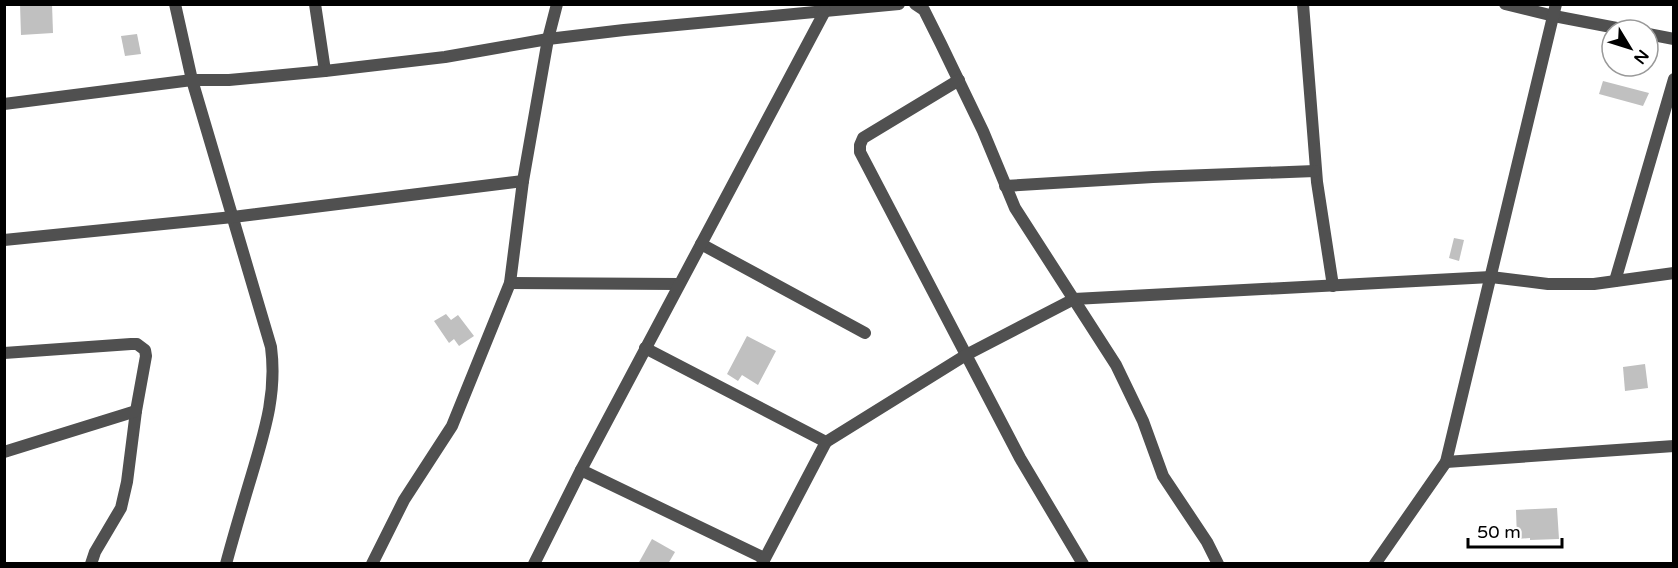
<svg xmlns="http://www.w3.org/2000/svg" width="1678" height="568" viewBox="0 0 1678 568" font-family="'Varela Round',sans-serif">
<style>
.building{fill:#c0c0c0}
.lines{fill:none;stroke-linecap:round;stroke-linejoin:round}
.minor{stroke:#505050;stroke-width:12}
</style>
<rect width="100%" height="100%" fill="#fff"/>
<g class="building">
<path d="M20 4H52L53 33 21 35Z"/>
<path d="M137 34 141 54 125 56 121 36Z"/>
<path d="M1603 81 1649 93 1643 106 1599 94Z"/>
<path d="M1454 238 1464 240 1459 261 1449 258Z"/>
<path d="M446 314 451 320 458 315 474 336 459 346 454 339 449 343 434 321Z"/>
<path d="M747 336 776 351 758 385 742 375 738 381 727 374Z"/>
<path d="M1645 364 1648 388 1625 391 1623 367Z"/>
<path d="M1557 508 1559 539 1530 540V538L1517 539 1516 510Z"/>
<path d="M652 539 675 552 668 564H638Z"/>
</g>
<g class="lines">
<g class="minor">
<path d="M175 4 192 80 271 347C277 393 265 430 252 474 243 504 234 534 226 564"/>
<path d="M315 4 325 71"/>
<path d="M915 4 924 10 941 44 983 131 1015 208 1116 365 1143 421 1163 476 1207 542 1218 564"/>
<path d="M1303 4 1317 182 1333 286"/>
<path d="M1505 4 1554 16 1627 30"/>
<path d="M1648 34 1674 39"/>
<path d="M959 80 863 138 860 145V152L1020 458 1083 564"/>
<path d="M4 104 192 80H229L325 71 445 57 548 39 624 30 899 4"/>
<path d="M1005 186 1153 177 1315 171"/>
<path d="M4 240 233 217 523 181"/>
<path d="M701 244 865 333"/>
<path d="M1615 281 1674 79"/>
<path d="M510 283 679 284"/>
<path d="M645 348 826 442 966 355 1074 299 1491 277 1548 284H1594L1674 273"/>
<path d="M4 353 131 344H137L145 350 146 356 136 411 127 482 121 508 95 552 91 564"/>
<path d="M4 452 136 411"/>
<path d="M1446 462 1674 446"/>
<path d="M581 470 764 558"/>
<path d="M372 564 404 500 452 426 510 283 523 181 548 39 557 4"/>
<path d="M534 564 581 470 825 11"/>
<path d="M762 564 826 442"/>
<path d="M1375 564 1446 462 1556 4"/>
</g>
</g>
<rect width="1678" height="568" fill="none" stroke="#000000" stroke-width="12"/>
<g transform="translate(1630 48) rotate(128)"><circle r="28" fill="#ffffff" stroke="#999999" stroke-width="1.5"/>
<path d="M0-4.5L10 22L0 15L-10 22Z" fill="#000000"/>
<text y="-9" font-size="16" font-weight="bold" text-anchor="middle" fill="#000000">N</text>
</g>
<path d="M1468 538v9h94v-9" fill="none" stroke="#000000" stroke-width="3"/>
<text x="1477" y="538" font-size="18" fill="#000000" stroke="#ffffff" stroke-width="4.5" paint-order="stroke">50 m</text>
</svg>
